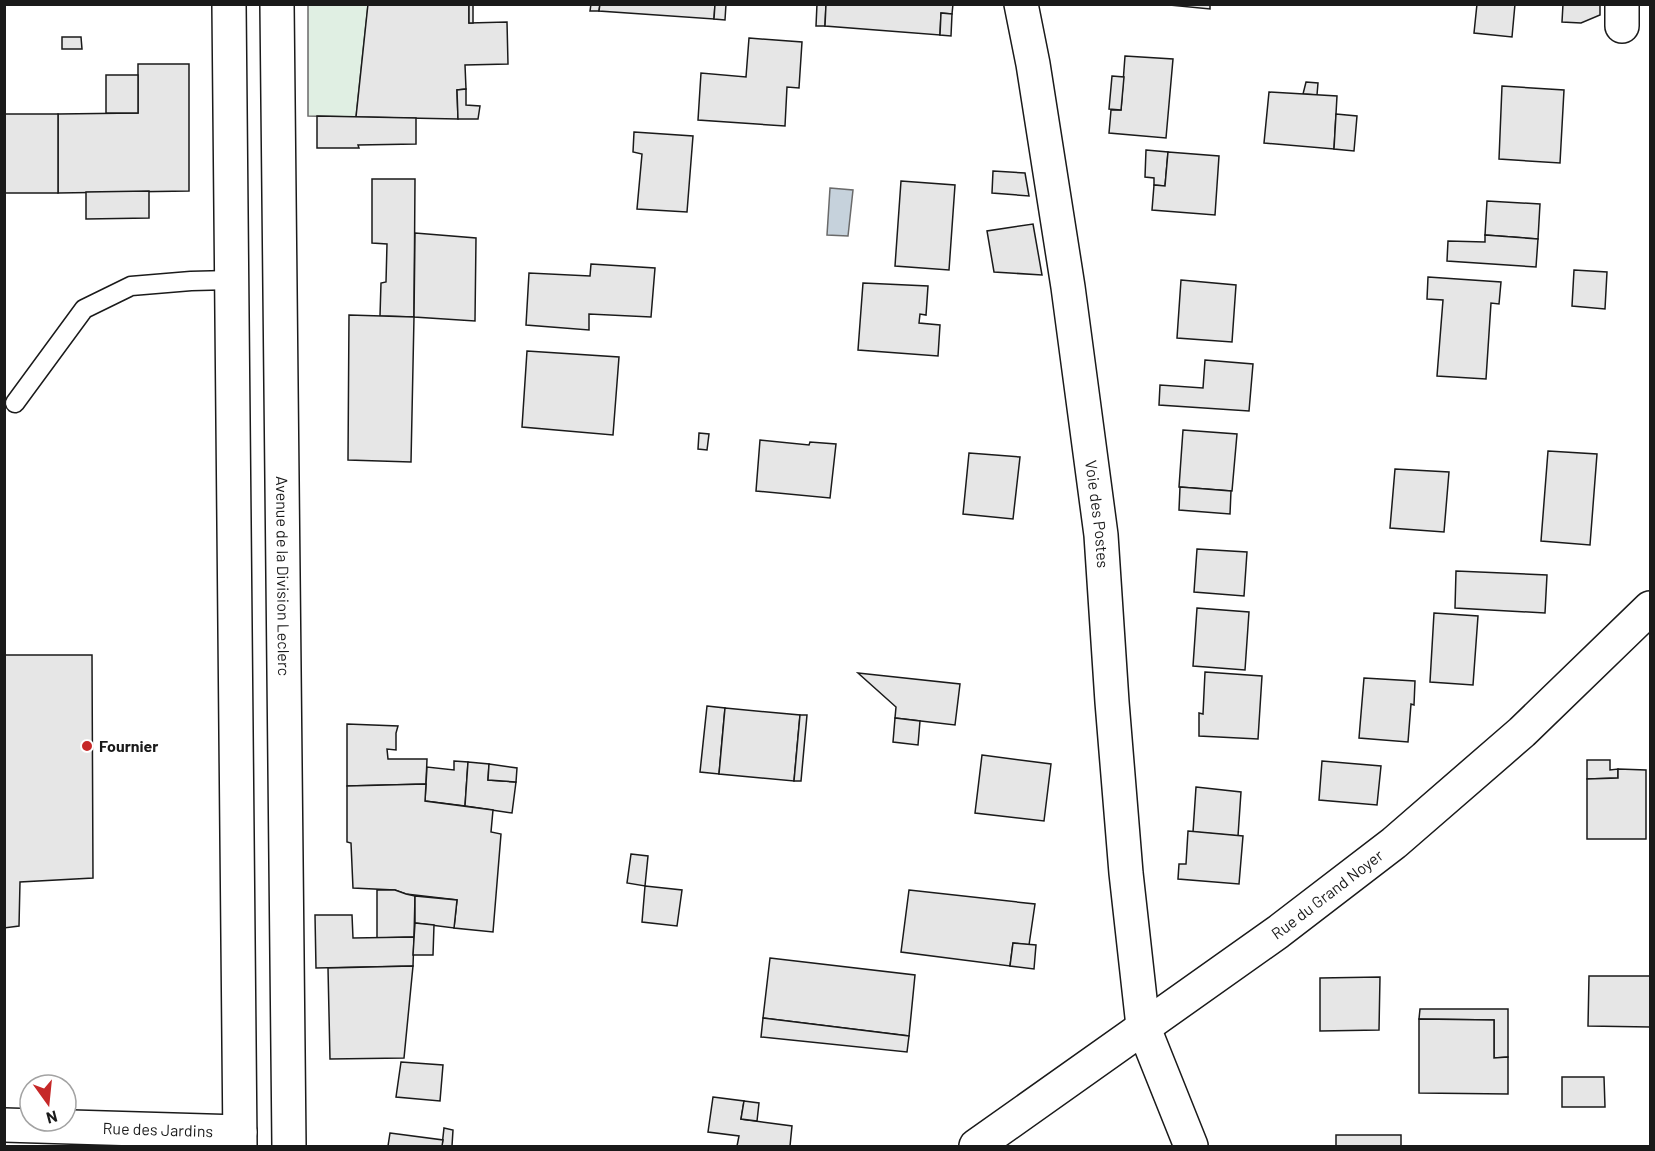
<svg xmlns="http://www.w3.org/2000/svg" width="1655" height="1151" viewBox="0 0 1655 1151" font-family="Barlow,sans-serif">
<style>
.green{fill:#e0efe3;stroke:#6a6a6a;stroke-width:1.5}
.water{fill:#c6d2dc;stroke:#6a6a6a;stroke-width:1.5}
.building{fill:#e6e6e6;stroke:#1a1a1a;stroke-width:1.5}
.lines{fill:none;stroke-linecap:round;stroke-linejoin:round}
.lane-casing{stroke:#1a1a1a;stroke-width:21}
.street-casing{stroke:#1a1a1a;stroke-width:36}
.primary-casing{stroke:#1a1a1a;stroke-width:36}
.lane{stroke:#fff;stroke-width:18}
.street{stroke:#fff;stroke-width:33}
.primary{stroke:#fff;stroke-width:33}
.poi-dot{fill:#c62828;stroke:#fff;stroke-width:2}
.labels{text-anchor:middle;stroke-width:4.5;stroke-linejoin:round;paint-order:stroke}
.street-label{font-size:16px;fill:#1a1a1a;stroke:#fff}
.poi-label{font-size:16px;font-weight:bold;fill:#1a1a1a;stroke:#fff;text-anchor:start}
</style>
<rect width="100%" height="100%" fill="#fff"/>
<path class="green" d="M308 5H368L356 117 308 116Z"/>
<path class="water" d="M830 188 853 190 848 236 827 235Z"/>
<g class="building">
<path d="M368 4H469V23L507 22 508 64 465 65 466 89 457 90 458 119 356 117Z"/>
<rect x="469" y="4" width="4" height="19"/>
<path d="M591 4H600L599 11H590Z"/>
<path d="M600 4H715L714 19 599 11Z"/>
<path d="M715 4H726L725 20 714 19Z"/>
<path d="M817 4H826L825 26H816Z"/>
<path d="M826 4H953L952 14 941 13 940 35 825 26Z"/>
<path d="M1159 4H1210V9Z"/>
<path d="M1477 4H1515L1512 37 1474 33Z"/>
<path d="M1563 4H1600V15L1581 23 1562 22Z"/>
<path d="M941 13 952 14 951 36 940 35Z"/>
<path d="M62 37H81L82 49H62Z"/>
<path d="M749 38 802 42 799 88 787 87 785 126 698 120 701 73 746 77Z"/>
<path d="M1125 56 1173 59 1166 138 1109 133 1111 110H1121Z"/>
<path d="M138 64H189V191L58 193V114L138 113Z"/>
<rect x="106" y="75" width="32" height="38"/>
<path d="M1112 76 1124 77 1121 110 1109 109Z"/>
<path d="M1306 82 1318 83 1317 95 1303 94Z"/>
<path d="M1502 86 1564 90 1560 163 1499 159Z"/>
<path d="M466 89V105L480 106 478 119H458L457 90Z"/>
<path d="M1269 92 1337 96 1334 149 1264 143Z"/>
<rect x="4" y="114" width="54" height="79"/>
<path d="M1336 114 1357 116 1354 151 1334 149Z"/>
<path d="M317 116 416 118V144L358 145 359 148H317Z"/>
<path d="M634 132 693 136 687 212 637 209 642 154 633 152Z"/>
<path d="M1146 150 1168 152 1165 186 1154 185V178L1145 177Z"/>
<path d="M1168 152 1219 156 1215 215 1152 210 1154 185 1165 186Z"/>
<path d="M993 171 1025 173 1029 196 992 193Z"/>
<path d="M372 179H415L414 317 380 316 381 283 386 282 387 244 372 243Z"/>
<path d="M901 181 955 185 949 270 895 266Z"/>
<path d="M149 191V218L86 219V192Z"/>
<path d="M1487 201 1540 204 1538 239 1485 235Z"/>
<path d="M1033 224 1042 275 994 272 987 231Z"/>
<path d="M415 233 476 238 475 321 414 317Z"/>
<path d="M1485 235 1538 239 1536 267 1447 261 1448 241 1485 242Z"/>
<path d="M591 264 655 268 651 317 589 314V330L526 325 529 273 590 276Z"/>
<path d="M1574 270 1607 272 1605 309 1572 306Z"/>
<path d="M1428 277 1501 282 1499 304 1491 303 1486 379 1437 376 1443 300 1427 299Z"/>
<path d="M1181 280 1236 285 1232 342 1177 338Z"/>
<path d="M863 283 928 286 926 315 920 314 919 323 940 325 938 356 858 350Z"/>
<path d="M349 315 414 317 411 462 348 460Z"/>
<path d="M527 351 619 357 613 435 522 427Z"/>
<path d="M1205 360 1253 364 1249 411 1159 405 1160 385 1203 388Z"/>
<path d="M1183 430 1237 434 1232 491 1179 487Z"/>
<path d="M699 433 709 434 707 450 698 449Z"/>
<path d="M760 440 809 445 810 442 836 444 830 498 756 491Z"/>
<path d="M1548 451 1597 454 1590 545 1541 541Z"/>
<path d="M969 453 1020 457 1013 519 963 514Z"/>
<path d="M1395 469 1449 472 1444 532 1390 528Z"/>
<path d="M1180 487 1231 491 1230 514 1179 510Z"/>
<path d="M1197 549 1247 552 1244 596 1194 592Z"/>
<path d="M1456 571 1547 575 1545 613 1455 608Z"/>
<path d="M1197 608 1249 612 1245 670 1193 666Z"/>
<path d="M1434 613 1478 616 1473 685 1430 682Z"/>
<path d="M4 655H92L93 878 20 882 19 926 4 928Z"/>
<path d="M1205 672 1262 676 1258 739 1199 736V713L1203 714Z"/>
<path d="M858 673 960 684 955 725 895 718 896 707Z"/>
<path d="M1364 678 1415 681 1414 705 1411 704 1408 742 1359 738Z"/>
<path d="M707 706 725 708 719 774 700 772Z"/>
<path d="M725 708 800 715 794 781 719 774Z"/>
<path d="M800 715H807L801 781H794Z"/>
<path d="M895 718 920 721 918 745 893 742Z"/>
<path d="M347 724 398 726 396 733V750L387 749 388 759H427L426 784 347 786Z"/>
<path d="M982 755 1051 764 1044 821 975 813Z"/>
<path d="M1587 760H1610V770L1618 769V778L1587 779Z"/>
<path d="M454 761 468 762 465 806 425 801 427 767 454 770Z"/>
<path d="M1322 761 1381 766 1377 805 1319 800Z"/>
<path d="M468 762 489 764 488 780 516 782 512 813 465 806Z"/>
<path d="M489 764 517 768 516 782 488 780Z"/>
<path d="M1618 769 1646 770V839H1587V779L1618 778Z"/>
<path d="M426 784 425 801 493 810 491 832 501 834 493 932 454 928 457 900 406 894 395 890 353 888 351 843 347 842V786Z"/>
<path d="M1196 787 1241 792 1238 836 1193 832Z"/>
<path d="M1188 831 1243 836 1239 884 1178 879 1179 864H1186Z"/>
<path d="M631 854 648 856 645 886 627 883Z"/>
<path d="M645 886 682 890 677 926 642 922Z"/>
<path d="M377 890H395L406 894 415 896 414 937 377 938Z"/>
<path d="M909 890 1035 904 1029 945 1013 943 1010 966 901 952Z"/>
<path d="M415 896 457 900 454 928 415 923Z"/>
<path d="M315 915H352L353 938 414 937 413 966 316 968Z"/>
<path d="M415 923 434 925 433 955H413Z"/>
<path d="M1013 943 1036 945 1034 969 1010 966Z"/>
<path d="M770 958 915 975 909 1036 763 1018Z"/>
<path d="M413 966 404 1058 330 1059 328 968Z"/>
<path d="M1589 976H1650V1027L1588 1026Z"/>
<path d="M1380 977 1379 1030 1320 1031V978Z"/>
<path d="M1420 1009H1508V1057L1494 1058V1020L1419 1019Z"/>
<path d="M763 1018 909 1036 907 1052 761 1037Z"/>
<path d="M1419 1019 1494 1020V1058L1508 1057V1094L1419 1093Z"/>
<path d="M401 1062 443 1065 440 1101 396 1097Z"/>
<path d="M1562 1077H1604L1605 1107H1562Z"/>
<path d="M713 1097 744 1101 741 1119 792 1126 790 1146H737L739 1136 708 1132Z"/>
<path d="M744 1101 759 1103 757 1121 741 1119Z"/>
<path d="M444 1128 453 1130 452 1146H442Z"/>
<path d="M390 1133 443 1140 442 1146H388Z"/>
<rect x="1336" y="1135" width="65" height="11"/>
</g>
<g class="lines">
<defs>
<path id="lane" d="M15 403 84 309 131 286 191 281 231 280"/>
<g id="street">
<path id="s1" d="M1021 4 1033 64 1068 287 1101 535 1112 702 1126 873 1143 1026 1191 1146"/>
<path d="M1622 4V26"/>
<path id="s2" d="M4 1125 240 1132"/>
<path id="s3" d="M976 1146 1278 932 1394 843 1522 732 1650 608"/>
</g>
<g id="primary">
<path d="M229 4 240 1146"/>
<path id="s4" d="M277 4 289 1146"/>
</g>
</defs>
<use href="#lane" class="lane-casing"/>
<use href="#street" class="street-casing"/>
<use href="#primary" class="primary-casing"/>
<use href="#lane" class="lane"/>
<use href="#street" class="street"/>
<use href="#primary" class="primary"/>
</g>
<circle class="poi-dot" cx="87" cy="746" r="6"/>
<g class="labels">
<g class="street-label">
<text dy="6" stroke="none"><textPath href="#s1" startOffset="516">Voie des Postes</textPath></text>
<text dy="6" stroke="none"><textPath href="#s4" startOffset="572">Avenue de la Division Leclerc</textPath></text>
<text dy="6" stroke="none"><textPath href="#s3" startOffset="432">Rue du Grand Noyer</textPath></text>
<text dy="6" stroke="none"><textPath href="#s2" startOffset="154">Rue des Jardins</textPath></text>
</g>
<g class="poi-label">
<text x="99" y="752">Fournier</text>
</g>
</g>
<rect width="1655" height="1151" fill="none" stroke="#1a1a1a" stroke-width="12"/>
<g transform="translate(48 1103) rotate(165)"><circle r="28" fill="#ffffff" stroke="#a3a3a3" stroke-width="1.5"/>
<path d="M0-4.5L10 22L0 15L-10 22Z" fill="#c62828"/>
<text y="-9" font-size="16" font-weight="bold" text-anchor="middle" fill="#1a1a1a">N</text>
</g>
</svg>
